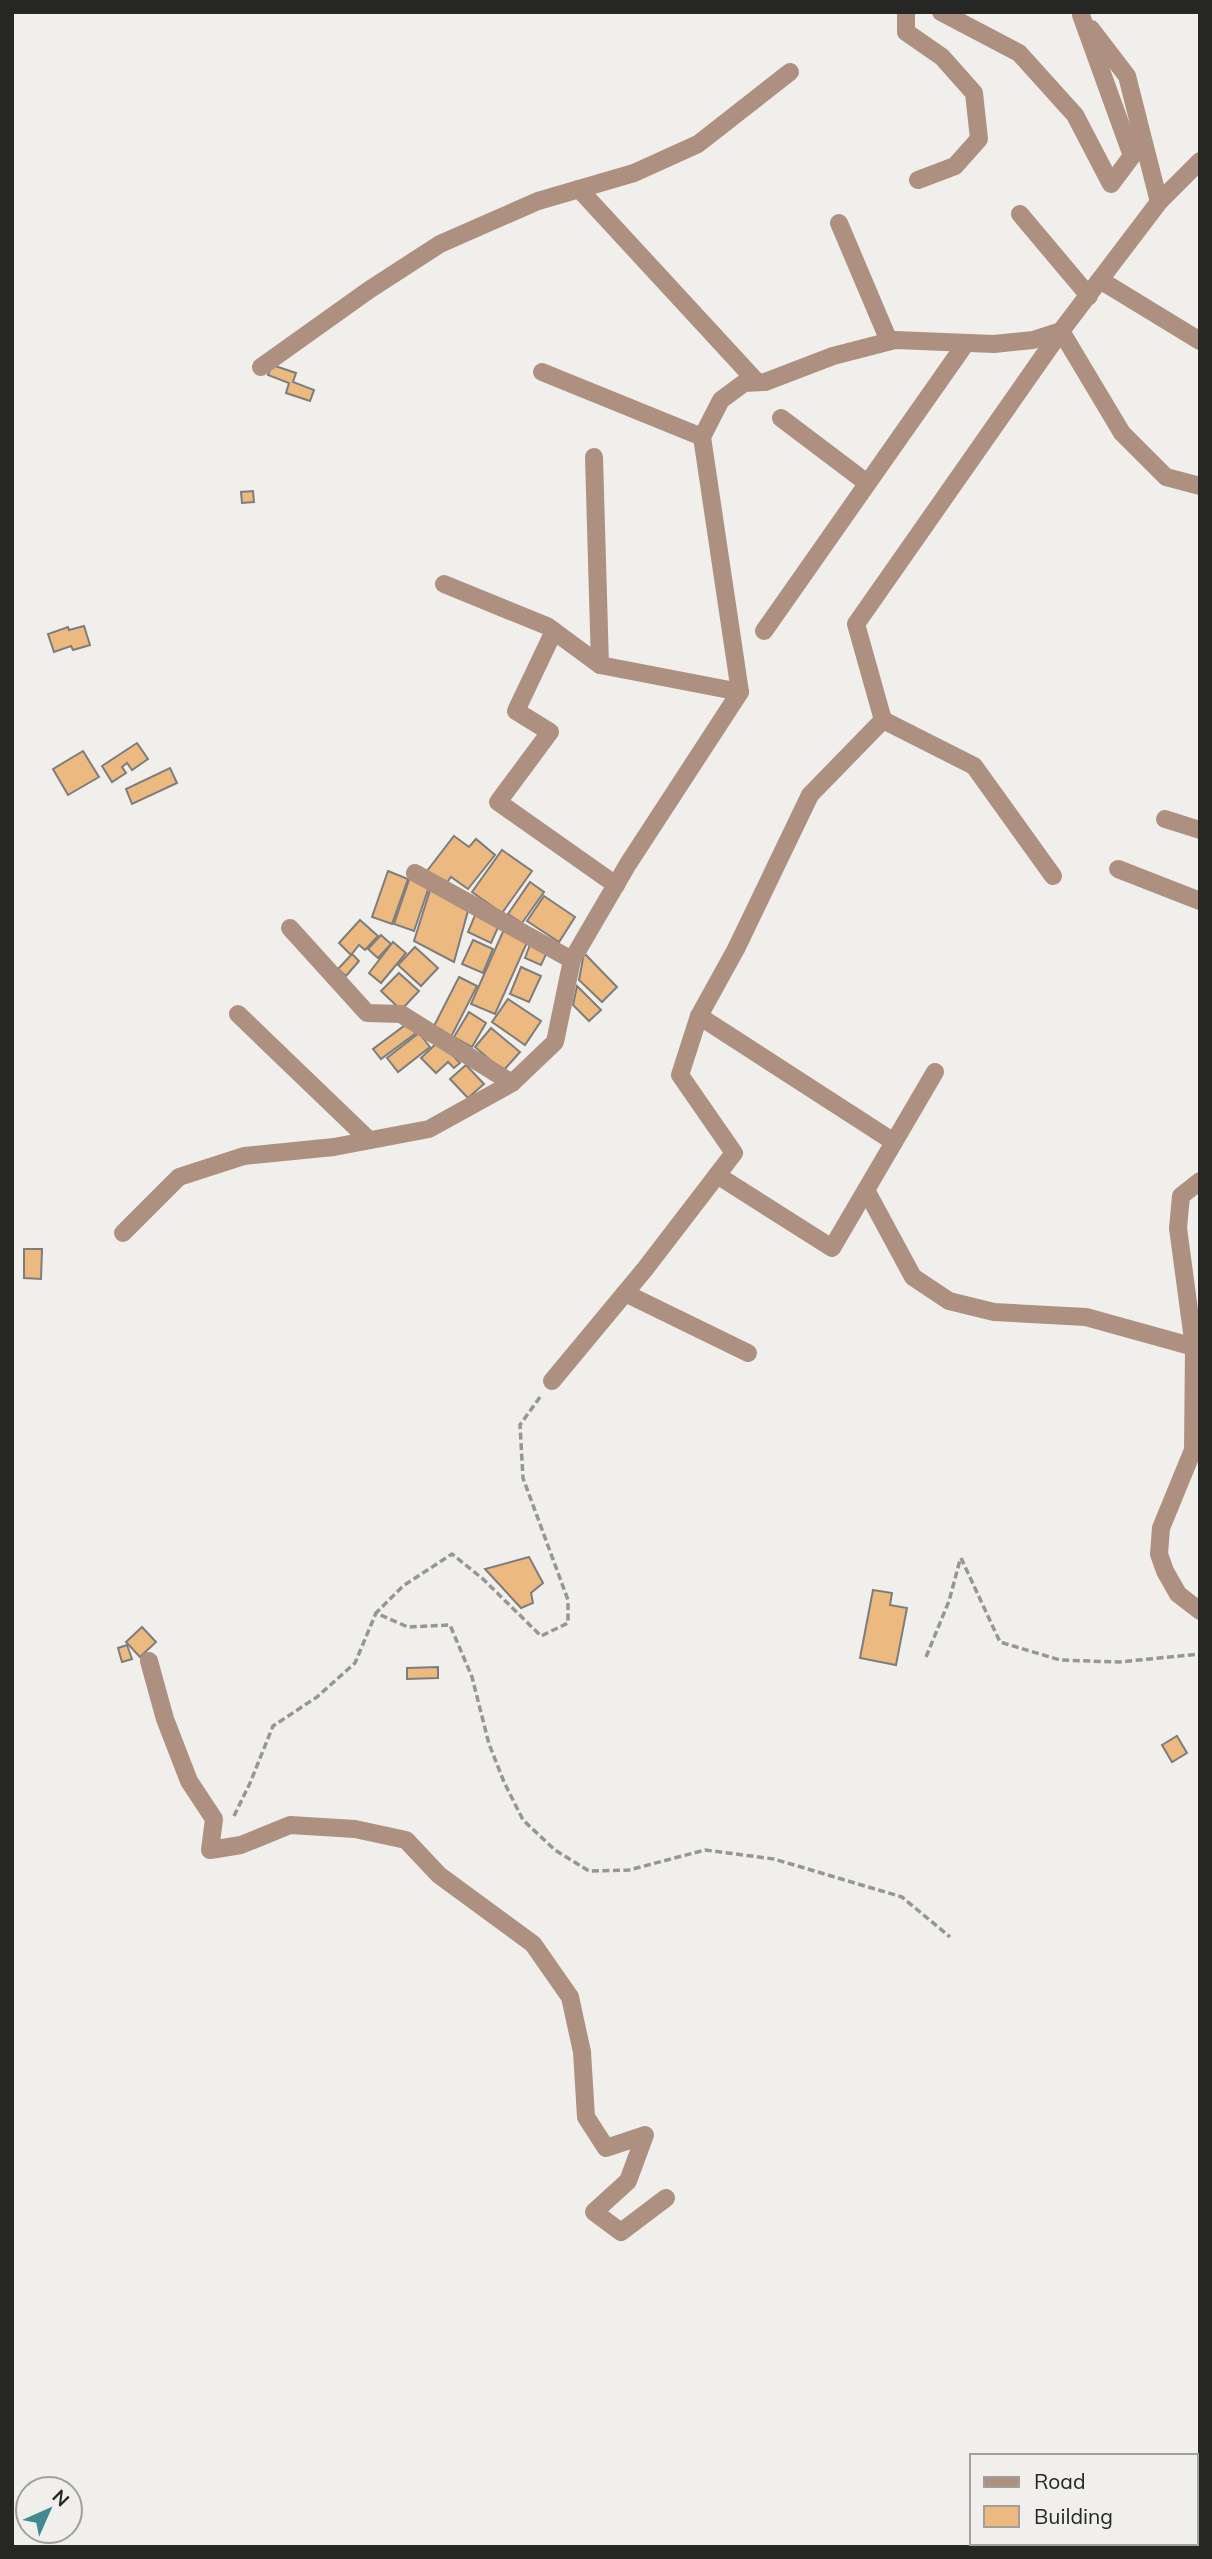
<svg xmlns="http://www.w3.org/2000/svg" width="1212" height="2559" viewBox="0 0 1212 2559" font-family="Mulish,sans-serif">
<style>
.building{fill:#ecb980;stroke:#7f7d7b;stroke-width:2}
.lines{fill:none;stroke-linecap:round;stroke-linejoin:round}
.path{stroke:#969693;stroke-width:3.5;stroke-dasharray:7 3.5;stroke-linecap:butt}
.minor{stroke:#ae9081;stroke-width:18}
</style>
<rect width="100%" height="100%" fill="#f0efec"/>
<g class="building">
<path d="M272 365 296 373 293 382 314 390 310 401 286 393 289 383 268 375Z"/>
<path d="M253 491 254 502 242 503 241 492Z"/>
<path d="M84 626 90 645 73 650 71 646 54 652 48 634 68 627 69 630Z"/>
<path d="M137 743 148 759 132 770 127 763 122 767 126 773 112 782 102 766Z"/>
<path d="M83 751 99 777 68 795 53 769Z"/>
<path d="M170 768 177 783 132 804 126 789Z"/>
<path d="M454 836 469 847 476 839 495 855 468 889 451 877 445 885 427 871Z"/>
<path d="M502 850 532 871 502 913 472 892Z"/>
<path d="M388 871 408 879 392 924 372 917Z"/>
<path d="M410 877 430 884 414 931 394 924Z"/>
<path d="M530 882 544 892 522 923 508 914Z"/>
<path d="M431 887 469 907 454 962 414 941Z"/>
<path d="M544 896 575 917 559 942 527 921Z"/>
<path d="M476 913 500 923 491 943 468 932Z"/>
<path d="M360 920 378 936 365 950 359 945 351 955 339 943Z"/>
<path d="M505 927 529 938 495 1014 471 1004Z"/>
<path d="M381 935 391 944 378 958 368 949Z"/>
<path d="M473 940 493 949 483 973 462 964Z"/>
<path d="M393 942 406 953 381 983 369 973Z"/>
<path d="M531 942 548 950 541 965 525 958Z"/>
<path d="M415 947 438 968 421 986 398 965Z"/>
<path d="M584 953 617 987 602 1002 579 980Z"/>
<path d="M352 954 359 961 346 976 338 969Z"/>
<path d="M521 967 541 976 529 1002 510 994Z"/>
<path d="M399 973 419 991 401 1010 381 991Z"/>
<path d="M459 977 477 986 451 1037 433 1028Z"/>
<path d="M577 986 601 1010 589 1021 573 1005Z"/>
<path d="M508 999 541 1021 525 1045 492 1022Z"/>
<path d="M469 1012 486 1023 472 1047 454 1037Z"/>
<path d="M408 1023 416 1033 381 1059 373 1049Z"/>
<path d="M491 1028 520 1052 503 1071 475 1047Z"/>
<path d="M419 1033 430 1047 398 1072 387 1058Z"/>
<path d="M439 1041 460 1063 454 1068 448 1062 436 1073 421 1058Z"/>
<path d="M466 1065 484 1084 468 1098 450 1079Z"/>
<path d="M24 1249H42L41 1279 24 1278Z"/>
<path d="M529 1557 543 1583 531 1593 533 1603 521 1608 485 1569Z"/>
<path d="M873 1590 892 1593 890 1605 907 1608 896 1665 860 1658Z"/>
<path d="M142 1627 156 1642 140 1657 126 1642Z"/>
<path d="M127 1645 132 1659 122 1662 118 1648Z"/>
<path d="M438 1667V1678L407 1679V1668Z"/>
<path d="M1177 1736 1187 1753 1172 1762 1162 1745Z"/>
</g>
<g class="lines">
<g class="path">
<path d="M540 1397 520 1425 523 1478 568 1600V1623L541 1636 483 1579 452 1554 403 1586 376 1613 408 1627 450 1625 472 1677 489 1744 504 1782 523 1820 555 1850 589 1871 629 1870 705 1850 774 1859 902 1897 950 1937"/>
<path d="M961 1558 1000 1642 1060 1660 1119 1662 1200 1654"/>
<path d="M926 1657 949 1601 960 1560"/>
<path d="M234 1816 250 1783 273 1726 317 1697 355 1663 376 1613"/>
</g>
<g class="minor">
<path d="M906 12V32L942 57 974 93 979 139 955 166 918 180"/>
<path d="M941 12 1019 53 1075 115 1111 184 1132 156 1081 15"/>
<path d="M1091 29 1127 76 1159 202"/>
<path d="M579 189 757 382"/>
<path d="M1020 214 1089 296"/>
<path d="M839 223 889 341"/>
<path d="M1100 280 1200 341"/>
<path d="M261 367 369 290 440 244 538 201 634 173 698 144 790 72"/>
<path d="M542 372 702 437"/>
<path d="M781 418 867 483"/>
<path d="M594 457 600 665 740 692"/>
<path d="M444 584 547 626 600 665"/>
<path d="M554 631 516 711 550 732 498 802 616 885"/>
<path d="M764 631 966 343"/>
<path d="M883 720 974 766 1053 876"/>
<path d="M1165 819 1200 830"/>
<path d="M1118 869 1200 901"/>
<path d="M415 873 572 960"/>
<path d="M290 928 367 1013 401 1014 512 1083"/>
<path d="M238 1014 369 1140"/>
<path d="M699 1016 894 1142"/>
<path d="M717 1175 832 1248 935 1072"/>
<path d="M1200 1181 1181 1196 1178 1228 1194 1347 1193 1450 1161 1528 1159 1554 1165 1571 1178 1594 1200 1611"/>
<path d="M866 1190 913 1277 949 1301 994 1312 1086 1317 1194 1347"/>
<path d="M123 1233 179 1177 244 1156 334 1147 429 1129 512 1083 555 1042 572 960 628 864 740 692 702 437 721 400 744 383 765 382 833 356 895 340 994 344 1033 340 1061 331 1159 202 1200 161"/>
<path d="M625 1293 748 1353"/>
<path d="M552 1381 645 1269 734 1153 680 1075 699 1016 736 949 810 795 883 720 856 624 1061 331 1122 433 1166 477 1200 486"/>
<path d="M149 1661 165 1719 189 1781 214 1819 210 1850 241 1845 290 1825 355 1829 406 1840 439 1875 533 1944 570 1997 582 2052 586 2117 606 2148 645 2135 628 2181 594 2212 621 2232 666 2198"/>
</g>
</g>
<rect width="1212" height="2559" fill="none" stroke="#262625" stroke-width="28"/>
<rect x="970" y="2454" width="228" height="91" fill="#f0efec" stroke="#9f9f9c" stroke-width="2"/>
<rect x="984" y="2477" width="35" height="10" fill="#ae9081" stroke="#9f9f9c" stroke-width="2"/>
<text x="1034" y="2489" font-size="21" fill="#262625">Road</text>
<rect x="984" y="2506" width="35" height="21" fill="#ecb980" stroke="#9f9f9c" stroke-width="2"/>
<text x="1034" y="2524" font-size="21" fill="#262625">Building</text>
<g transform="translate(49 2510) rotate(45)"><circle r="33" fill="#f0efec" stroke="#9f9f9c" stroke-width="2"/>
<path d="M0-5L12 26L0 18L-12 26Z" fill="#428a91"/>
<text y="-10" font-size="19" font-weight="bold" text-anchor="middle" fill="#262625">N</text>
</g>
</svg>
